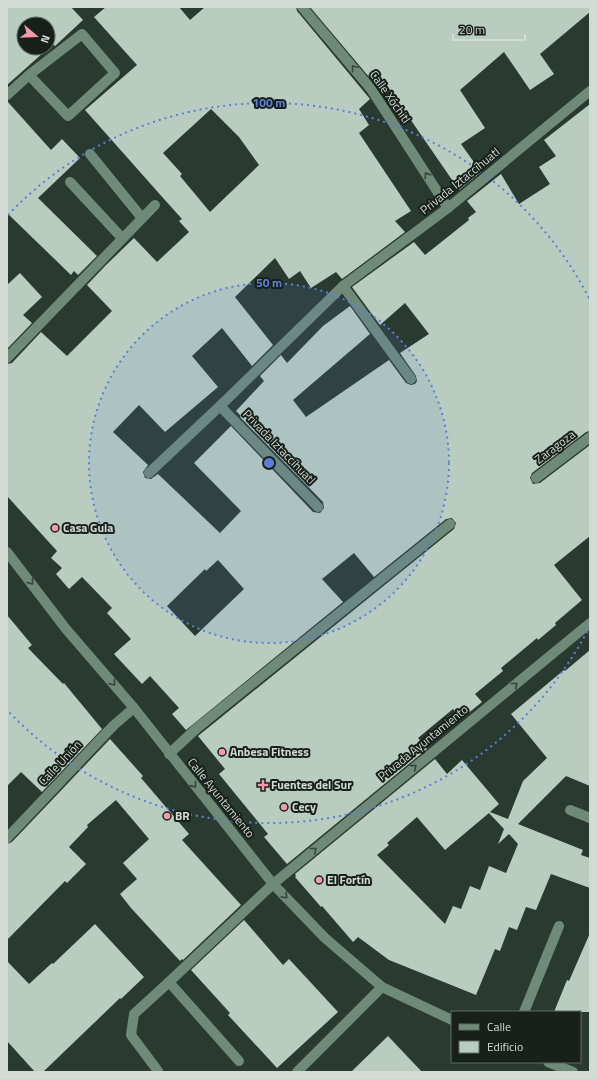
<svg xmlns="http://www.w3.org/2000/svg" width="597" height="1079" viewBox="0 0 597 1079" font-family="'Titillium Web',sans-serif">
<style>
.building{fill:#b8cdbf;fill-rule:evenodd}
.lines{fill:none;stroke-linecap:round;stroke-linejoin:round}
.minor{stroke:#6f8a79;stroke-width:10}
.oneway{stroke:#36453c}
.ring{fill:none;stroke:#5c7fd7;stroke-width:2;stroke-dasharray:2 4}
.poi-dot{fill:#f29aac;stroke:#18201b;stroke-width:1.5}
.labels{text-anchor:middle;stroke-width:4;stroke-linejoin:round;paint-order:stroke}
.street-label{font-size:12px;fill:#d1dbd4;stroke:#18201b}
.poi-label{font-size:12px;font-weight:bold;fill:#d1dbd4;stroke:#18201b;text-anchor:start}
.centre{fill:#5c7fd7;stroke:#18201b;stroke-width:2}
.ring-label{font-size:12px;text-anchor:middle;font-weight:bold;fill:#5c7fd7;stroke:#18201b;stroke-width:4;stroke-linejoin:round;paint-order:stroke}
</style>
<rect width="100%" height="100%" fill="#293b30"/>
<g class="building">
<path d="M7 7H71L83 20 55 46 53 44 7 85ZM24 24H48V48H24Z"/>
<path d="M106 7H179L190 20 205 7H296L297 11 370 99 359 109 369 125 359 133 411 211 395 221 405 232 342 279 336 272 311 288 300 271 289 279 275 258 235 297 273 345 252 366 222 328 192 356 218 387 165 432 139 405 113 432 148 465 143 472 145 478 151 479 158 474 220 533 241 511 194 463 231 426 313 512 320 513 324 508 323 502 240 417 241 416 236 411 264 381 260 376 281 355 287 363 323 326 350 306 370 334 293 400 306 417 389 360 406 383 411 385 415 384 417 381 416 376 400 353 429 334 405 303 380 325 352 287 414 242 425 255 469 220 468 218 476 212 467 201 501 174 519 204 550 184 539 167 556 156 544 140 590 104V431L586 432 532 473 530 478 533 484 540 483 590 445V536L554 565 582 600 555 623 556 625 538 640 537 638 501 668 503 671 475 694 482 702 461 719 453 709 418 738 427 749 287 864 264 837 268 834 219 774 225 769 198 736 454 529 456 523 452 518 446 519 374 577 354 553 322 579 343 602 186 730 172 714 179 708 150 676 142 684 114 654 131 639 107 613 112 608 82 577 69 589 56 574 62 568 51 558 57 551 7 496V364L12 363 41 332 67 356 112 311 87 285 106 265 134 238 157 262 189 232 179 221 182 219 164 199 85 110 137 65 94 17ZM211 109 239 137 259 165 210 212 180 176 182 174 163 153ZM218 560 244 589 195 636 167 606 205 569 206 571Z"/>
<path d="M310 7H590V12L540 54 554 74 530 90 504 52 460 90 485 128 461 144 481 172 459 190 386 84 380 90Z"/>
<path d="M7 101 51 150 62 139 80 158 38 198 97 256 78 275 74 271 71 275 7 213Z"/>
<path d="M20 273 42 297 23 315 32 323 7 349V285Z"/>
<path d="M7 615 32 645 28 648 63 684 64 683 102 729 42 792 21 772 7 786Z"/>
<path d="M590 650V786L566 776 518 824 583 850 581 855 590 858V888L551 874 536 910 526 907 517 930 509 927 500 951 495 949 476 995 389 960 358 937 353 942 322 906 321 907 295 877 296 876 295 874 435 759 447 774 462 760 499 804 490 812 508 819 523 781 547 758 511 714 564 670 565 671ZM489 813 504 829 498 844 509 834 518 844 506 873 489 866 480 890 470 886 461 909 453 906 445 924 377 855 389 845 387 843 417 817 445 850Z"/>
<path d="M110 739 143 776 141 778 189 834 182 840 241 905 183 960 182 959 180 961 131 908 120 894 137 879 123 863 149 839 116 800 87 825 88 827 69 847 86 864 67 883 65 881 7 940V844L12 842Z"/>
<path d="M244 920 283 965 289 959 338 1012 277 1068 228 1015 230 1013 191 970Z"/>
<path d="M95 924 144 977 121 999 120 998 43 1072H35L7 1041V961L29 984 52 963 53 964Z"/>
<path d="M590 933V1012H554L567 980 569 981Z"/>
<path d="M388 1036 422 1072H351Z"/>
</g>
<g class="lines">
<g class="minor">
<path d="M302 7 371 89 448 208"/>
<path d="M7 95 29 75 82 34 115 73 68 116 29 75"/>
<path d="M90 154 142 218"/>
<path d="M70 182 122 238"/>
<path d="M343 286 411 379"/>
<path d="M7 358 155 205"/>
<path d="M220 406 318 507"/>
<path d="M149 473 220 406 343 286 448 208 590 91"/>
<path d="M536 478 590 437"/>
<path d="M7 552 66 629 134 708 273 884 325 938 382 987 452 1020"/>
<path d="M169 754 197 728 450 524"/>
<path d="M570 810 590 818"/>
<path d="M7 838 114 725 134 708"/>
<path d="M524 1012 559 926"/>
<path d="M239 1061 169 982 273 884 590 623"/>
<path d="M548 1062 573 1072"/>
<path d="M158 1071 131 1035 134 1014 169 982"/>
<path d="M297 1072 382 987"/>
</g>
</g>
<defs><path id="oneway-chevron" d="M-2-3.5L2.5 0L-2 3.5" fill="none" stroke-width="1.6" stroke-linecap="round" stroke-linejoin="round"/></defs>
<g class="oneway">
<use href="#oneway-chevron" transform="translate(354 68) rotate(-130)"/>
<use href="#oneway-chevron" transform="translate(427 175) rotate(-123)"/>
<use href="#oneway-chevron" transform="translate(31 582) rotate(52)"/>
<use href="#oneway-chevron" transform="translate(113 683) rotate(50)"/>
<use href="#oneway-chevron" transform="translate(515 685) rotate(-39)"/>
<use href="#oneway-chevron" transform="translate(414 767) rotate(-39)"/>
<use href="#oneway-chevron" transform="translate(194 785) rotate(51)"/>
<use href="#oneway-chevron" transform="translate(314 850) rotate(-39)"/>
<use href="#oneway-chevron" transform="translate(285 896) rotate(46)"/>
</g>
<circle cx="269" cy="463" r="180" fill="#5c7fd7" fill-opacity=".12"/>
<g class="ring">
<circle cx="269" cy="463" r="180"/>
<path d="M590 626A360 360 0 0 1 8 711M8 215A360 360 0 0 1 590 300"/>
</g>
<g class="poi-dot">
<circle cx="55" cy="528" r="4"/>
<circle cx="222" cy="752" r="4"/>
<path d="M261 779h4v4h4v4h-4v4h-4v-4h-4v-4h4z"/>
<circle cx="284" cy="807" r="4"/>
<circle cx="167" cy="816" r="4"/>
<circle cx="319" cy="880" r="4"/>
</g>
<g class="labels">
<g class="street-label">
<text transform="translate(390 97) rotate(55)" y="4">Calle Xóchitl</text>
<text transform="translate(460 181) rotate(-39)" y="4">Privada Iztaccíhuatl</text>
<text transform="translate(279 447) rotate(46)" y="4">Privada Iztaccíhuatl</text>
<text transform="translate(555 447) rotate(-37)" y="4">Zaragoza</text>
<text transform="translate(423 743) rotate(-39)" y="4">Privada Ayuntamiento</text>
<text transform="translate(60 763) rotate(-47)" y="4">Calle Unión</text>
<text transform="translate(221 798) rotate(51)" y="4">Calle Ayuntamiento</text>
</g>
<g class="poi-label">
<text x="63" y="532">Casa Gula</text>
<text x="230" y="756">Anbesa Fitness</text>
<text x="271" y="789">Fuentes del Sur</text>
<text x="292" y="811">Cecy</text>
<text x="175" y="820">BR</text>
<text x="327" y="884">El Fortín</text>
</g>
</g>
<circle cx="269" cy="463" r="6" class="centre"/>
<g class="ring-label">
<text x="269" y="107">100 m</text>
<text x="269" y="287">50 m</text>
</g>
<rect width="597" height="1079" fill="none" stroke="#d1dbd4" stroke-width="16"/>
<rect x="451" y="1011" width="130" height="52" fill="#18201b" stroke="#626b65"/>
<rect x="459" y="1024" width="20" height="6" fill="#6f8a79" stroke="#626b65"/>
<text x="487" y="1031" font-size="12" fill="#d1dbd4">Calle</text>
<rect x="459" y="1041" width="20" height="12" fill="#b8cdbf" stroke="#626b65"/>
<text x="487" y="1051" font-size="12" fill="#d1dbd4">Edificio</text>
<g transform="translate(36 36) rotate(109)"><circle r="19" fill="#18201b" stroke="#626b65"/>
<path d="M0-3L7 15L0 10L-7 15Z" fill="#f29aac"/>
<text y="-6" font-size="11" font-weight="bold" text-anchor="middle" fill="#d1dbd4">N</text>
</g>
<path d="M453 34v6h72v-6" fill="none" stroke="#d1dbd4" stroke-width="2"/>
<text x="459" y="34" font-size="12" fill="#d1dbd4" stroke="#18201b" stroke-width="3" paint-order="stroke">20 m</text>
</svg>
